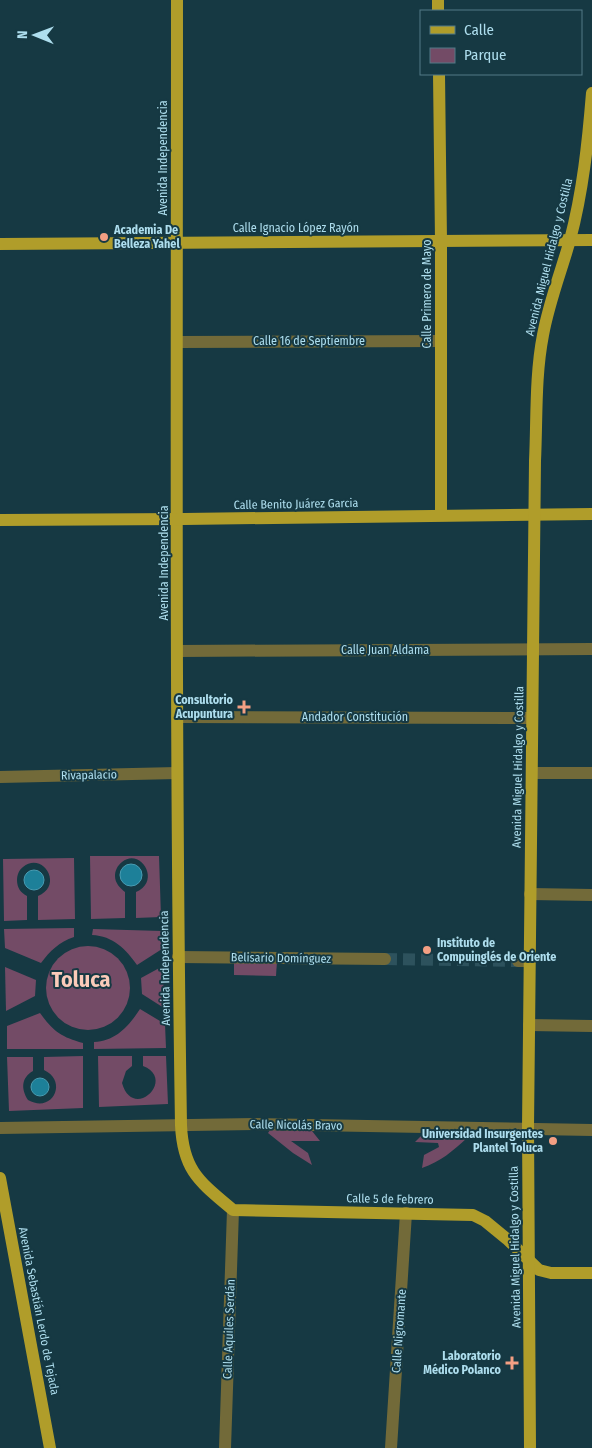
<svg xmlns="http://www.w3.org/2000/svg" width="592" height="1448" viewBox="0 0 592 1448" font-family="'Fira Sans Condensed',sans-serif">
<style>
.green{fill:#734b66}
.water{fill:#1d8099;stroke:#489cb2}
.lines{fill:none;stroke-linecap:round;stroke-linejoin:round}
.minor-tunnel{stroke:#2d525d;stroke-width:12;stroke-dasharray:12 6;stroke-linecap:butt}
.minor{stroke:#726a39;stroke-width:12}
.major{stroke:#b09d2a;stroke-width:12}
.poi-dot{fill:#f39f83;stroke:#163943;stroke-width:2}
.labels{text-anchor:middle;stroke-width:4;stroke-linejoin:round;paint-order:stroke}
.street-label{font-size:12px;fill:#aedeee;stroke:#163943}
.poi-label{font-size:12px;font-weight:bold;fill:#aedeee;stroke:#163943;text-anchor:end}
.town-label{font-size:22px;font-weight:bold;fill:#fbcbba;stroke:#163943}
</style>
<rect width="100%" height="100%" fill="#163943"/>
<g class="green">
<path d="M90 856H159L161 917 136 918V892C162 881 140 847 122 862 117 866 115 871 115 876 115 883 120 888 125 892V918L91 919Z"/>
<path d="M74 858 75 919 38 920V896C64 886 43 851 23 867 19 870 17 875 17 880 17 888 21 893 27 896V920L4 921 3 859Z"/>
<path d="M74 928V937C59 942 50 951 41 963L5 948 4 929Z"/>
<path d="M93 929 162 931V949L137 965C126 949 113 936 92 935Z"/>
<circle cx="88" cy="988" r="42"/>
<path d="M234 961H277L276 976 234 975Z"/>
<path d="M163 966 164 1008 142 994 141 978Z"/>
<path d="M5 967 36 980 35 996 6 1011Z"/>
<path d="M140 1009 165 1024 166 1048 94 1049V1042C116 1041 129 1026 140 1009Z"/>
<path d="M40 1013C53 1031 61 1037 83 1043V1049H7V1026Z"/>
<path d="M83 1056V1108L9 1111 7 1057H33V1071C21 1078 21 1089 28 1100 53 1114 68 1081 44 1070V1057Z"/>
<path d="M98 1056H132V1066L126 1071 122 1083C133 1122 177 1079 143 1066V1056H166L168 1104 99 1107Z"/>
<path d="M270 1130 312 1131 320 1141H291L308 1153 312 1165 293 1153 268 1133Z"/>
<path d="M423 1134 466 1135 467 1138C453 1151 440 1162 422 1168L424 1155 439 1147 438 1143 415 1142Z"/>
</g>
<g class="water">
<circle cx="131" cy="875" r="11"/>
<circle cx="34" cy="880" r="10"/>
<circle cx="40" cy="1087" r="9"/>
</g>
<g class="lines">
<path class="minor-tunnel" d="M385 959 518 961"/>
<g class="minor">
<path d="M177 342 441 341"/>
<path d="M178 651 592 649"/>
<path d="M177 717 532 718"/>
<path d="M532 773H592"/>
<path d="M0 777 177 773"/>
<path d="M530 894 592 895"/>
<path d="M178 957 385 959"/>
<path d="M518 961H530"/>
<path d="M529 1025 592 1026"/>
<path d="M0 1128 254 1124 592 1130"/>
<path d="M225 1448 233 1210"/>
<path d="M391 1448 406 1213"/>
</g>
<g class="major">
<path d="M177 0C177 375 175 750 181 1125 183 1171 200 1182 233 1210L473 1215 485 1221 507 1239 539 1270 551 1273H592"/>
<path d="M438 0V11"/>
<path d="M439 74 441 241V515"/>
<path d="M0 244 592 240"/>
<path d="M0 520 184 519 592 514"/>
<path d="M0 1178 50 1448"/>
<path d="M530 1448 528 1128 535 461C537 419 535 376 543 335 549 302 561 272 570 240 583 191 588 142 592 93"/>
</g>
</g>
<g class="poi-dot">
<circle cx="104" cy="237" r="5"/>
<path d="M241.5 699.5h5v5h5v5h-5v5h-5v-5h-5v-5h5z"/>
<circle cx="427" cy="950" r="5"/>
<circle cx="553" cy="1141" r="5"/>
<path d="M509.5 1355.5h5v5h5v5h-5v5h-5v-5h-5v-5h5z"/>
</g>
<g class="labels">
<g class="street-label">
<text transform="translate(163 158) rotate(-90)" y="4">Avenida Independencia</text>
<text x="296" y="232">Calle Ignacio López Rayón</text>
<text transform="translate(549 257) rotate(-76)" y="4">Avenida Miguel Hidalgo y Costilla</text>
<text transform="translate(427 294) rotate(-90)" y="4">Calle Primero de Mayo</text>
<text x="309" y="345">Calle 16 de Septiembre</text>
<text transform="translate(296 504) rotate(-1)" y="4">Calle Benito Juárez Garcia</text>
<text transform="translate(164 563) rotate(-90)" y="4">Avenida Independencia</text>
<text x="385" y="654">Calle Juan Aldama</text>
<text x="355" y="721">Andador Constitución</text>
<text transform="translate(518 767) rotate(-89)" y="4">Avenida Miguel Hidalgo y Costilla</text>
<text transform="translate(89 775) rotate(-1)" y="4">Rivapalacio</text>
<text transform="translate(281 958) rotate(1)" y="4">Belisario Domínguez</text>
<text transform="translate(165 968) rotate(-91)" y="4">Avenida Independencia</text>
<text transform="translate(296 1125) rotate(1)" y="4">Calle Nicolás Bravo</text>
<text transform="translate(390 1199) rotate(1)" y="4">Calle 5 de Febrero</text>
<text transform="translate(515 1247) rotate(-91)" y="4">Avenida Miguel Hidalgo y Costilla</text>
<text transform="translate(39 1311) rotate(79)" y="4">Avenida Sebastián Lerdo de Tejada</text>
<text transform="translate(229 1329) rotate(-88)" y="4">Calle Aquiles Serdán</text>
<text transform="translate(399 1331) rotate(-86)" y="4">Calle Nigromante</text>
</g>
<g class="poi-label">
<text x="114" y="234" text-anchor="start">Academia De<tspan x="114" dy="14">Belleza Yahel</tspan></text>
<text x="233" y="704">Consultorio<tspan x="233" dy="14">Acupuntura</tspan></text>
<text x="437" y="947" text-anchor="start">Instituto de<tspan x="437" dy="14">Compuinglés de Oriente</tspan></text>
<text x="543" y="1138">Universidad Insurgentes<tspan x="543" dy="14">Plantel Toluca</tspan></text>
<text x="501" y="1360">Laboratorio<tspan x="501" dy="14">Médico Polanco</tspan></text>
</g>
<g class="town-label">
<text x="81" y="987">Toluca</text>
</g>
</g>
<rect x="420" y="10" width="162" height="65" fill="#163943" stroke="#537b87"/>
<rect x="430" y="26" width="25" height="8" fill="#b09d2a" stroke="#537b87"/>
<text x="464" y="35" font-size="15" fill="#aedeee">Calle</text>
<rect x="430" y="48" width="25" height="15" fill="#734b66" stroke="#537b87"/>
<text x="464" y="60" font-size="15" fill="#aedeee">Parque</text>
<g transform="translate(35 35) rotate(271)" stroke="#163943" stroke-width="4" paint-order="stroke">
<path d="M0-4L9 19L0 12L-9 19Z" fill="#aedeee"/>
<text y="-8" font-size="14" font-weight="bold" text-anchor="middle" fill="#aedeee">N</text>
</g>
</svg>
